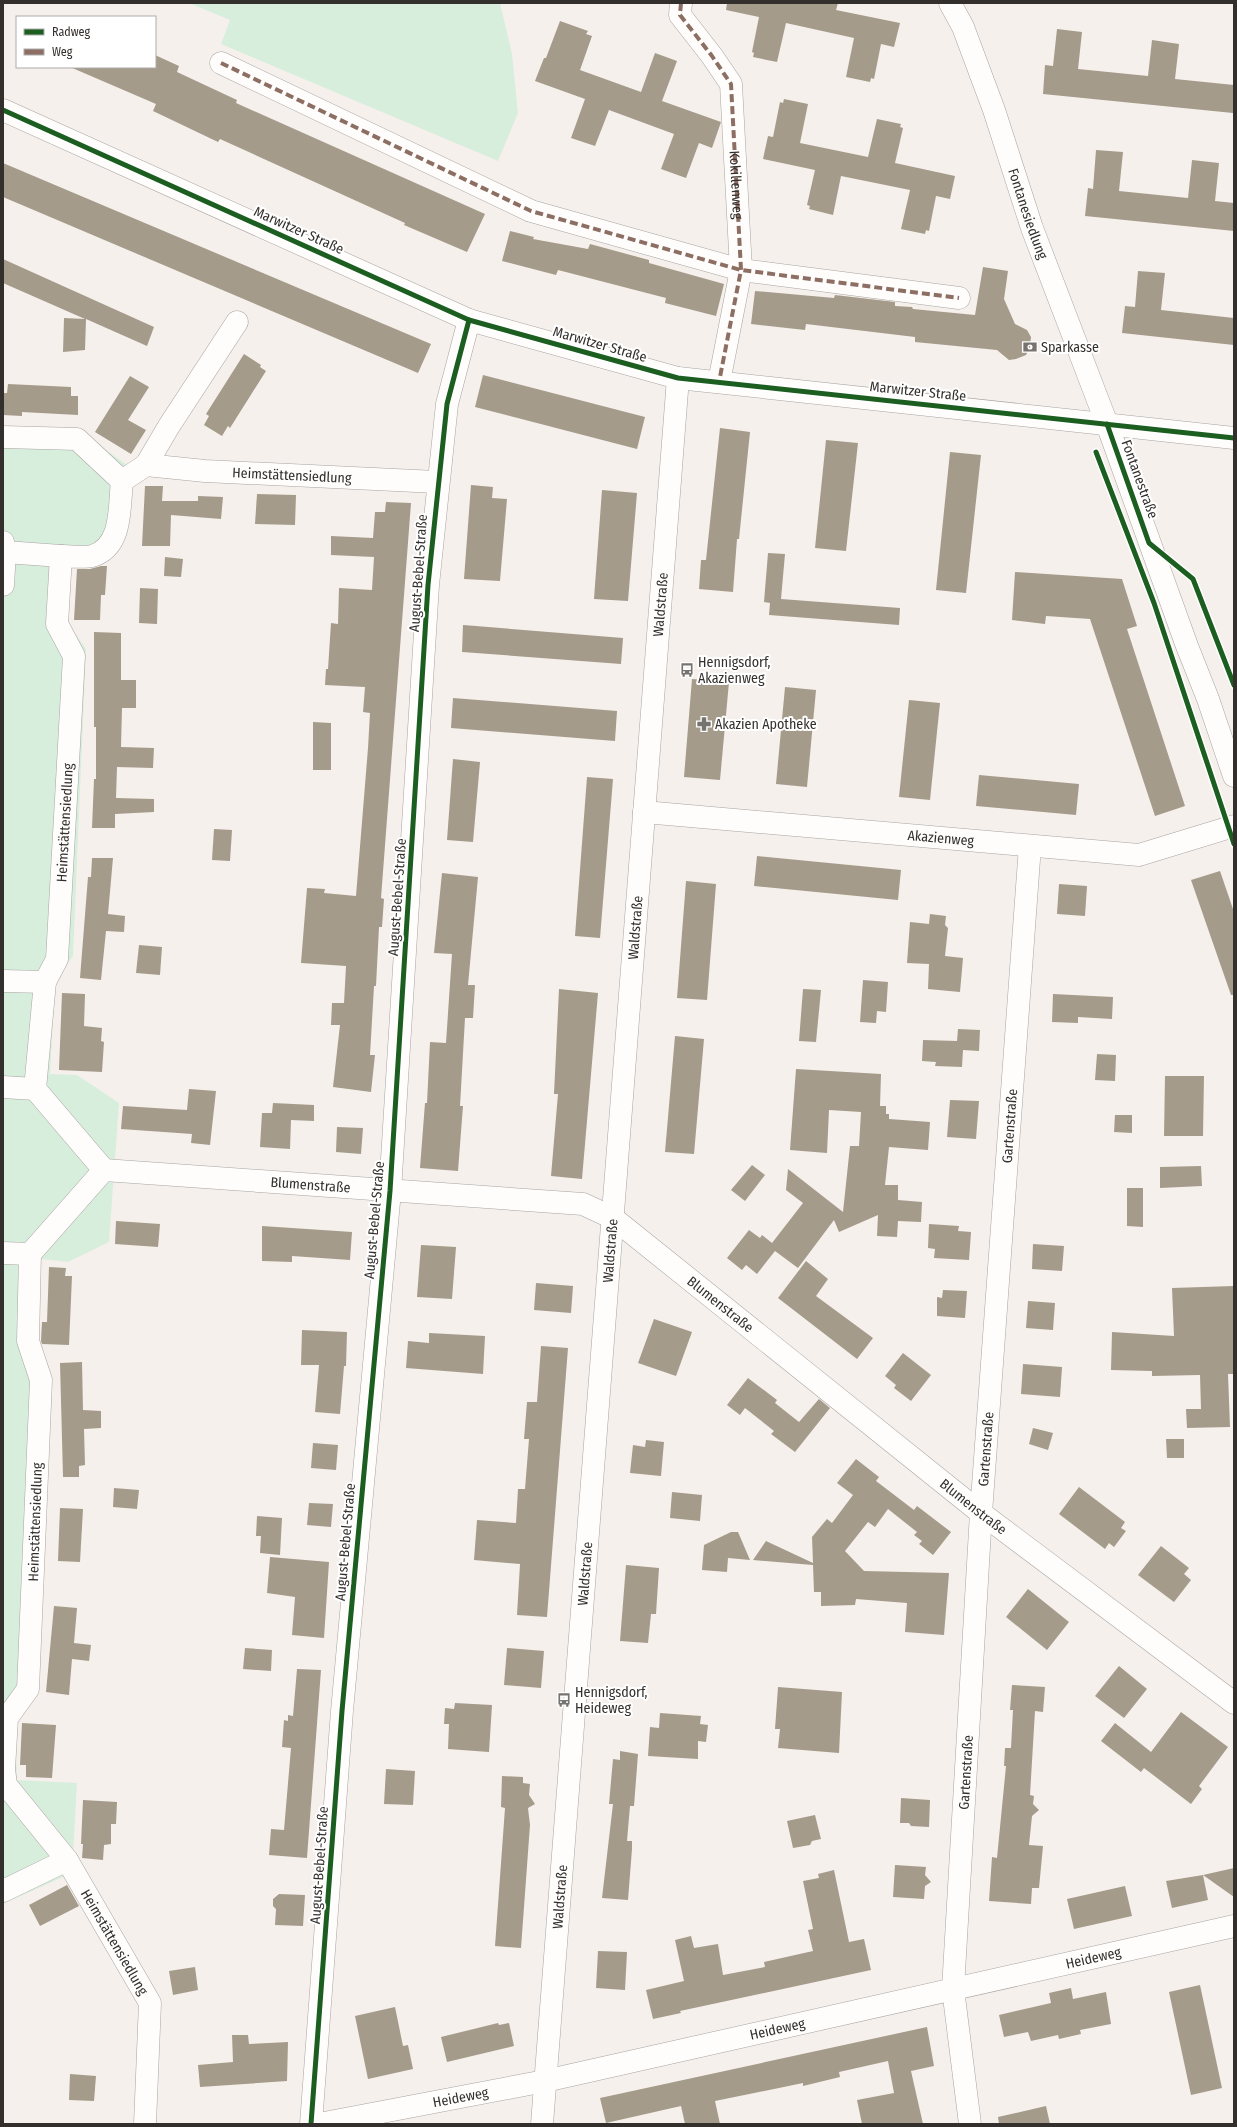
<svg xmlns="http://www.w3.org/2000/svg" width="1237" height="2127" viewBox="0 0 1237 2127" font-family="'Fira Sans Condensed',sans-serif">
<style>
.green{fill:#d8eedc}
.building{fill:#a59b8a}
.lines{fill:none;stroke-linecap:round;stroke-linejoin:round}
.minor-casing{stroke:#a8a4a1;stroke-width:23}
.tertiary-casing{stroke:#a8a4a1;stroke-width:23}
.secondary-casing{stroke:#a8a4a1;stroke-width:23}
.minor{stroke:#fefdfc;stroke-width:22}
.tertiary{stroke:#fefdfc;stroke-width:22}
.secondary{stroke:#fefdfc;stroke-width:22}
.quiet{stroke:#8d6e63;stroke-width:4;stroke-dasharray:8 4;stroke-linecap:butt}
.cycleway-casing{stroke:#fff;stroke-width:8}
.cycleway{stroke:#1b5e20;stroke-width:5}
.labels{text-anchor:middle;stroke-width:4;stroke-linejoin:round;paint-order:stroke}
.street-label{font-size:14px;fill:#332f2d;stroke:#fff}
.poi-label{font-size:14px;fill:#332f2d;stroke:#fff;text-anchor:start}
</style>
<rect width="100%" height="100%" fill="#f6f0ec"/>
<g class="green">
<path d="M189 3H500L512 54 518 113 498 161 221 44 230 20Z"/>
<path d="M3 428 77 429 130 467 123 540 106 562 69 560 65 619 86 649 73 956 55 980 50 1074 77 1075 119 1103 109 1242 68 1262 41 1259 15 1720 17 1780 77 1783 72 1873 3 1904Z"/>
</g>
<g class="building">
<path d="M727 3H838L836 10 900 23 894 47 881 44 874 79 871 78 870 82 846 77 854 38 786 23 777 62 753 57 754 53 752 52 759 17 726 10Z"/>
<path d="M560 21 588 31 586 34 592 36 580 70 641 92 655 53 677 61 662 101 721 122 712 148 699 143 686 178 661 169 674 134 609 110 595 146 571 138 585 99 535 81 544 58H546Z"/>
<path d="M1057 29 1082 32 1078 69 1148 76 1152 40 1179 44 1175 79 1234 85 1233 113 1043 94 1045 65 1053 66Z"/>
<path d="M155 55 179 66 177 72 237 100 236 103 485 214 467 252 404 225 405 223 220 139 218 142 153 111 156 104 70 67H155Z"/>
<path d="M784 99 808 104 800 143 868 157 877 119 901 124 900 127 903 128 895 163 955 176 950 199 936 196 929 231 926 230 925 234 901 229 910 190 841 176 833 215 809 209 810 206 807 205 815 170 763 159 768 136 773 137 780 102 783 103Z"/>
<path d="M1096 150 1123 152 1119 191 1188 198 1192 160 1219 163 1215 201 1234 203V231L1085 216 1088 188 1093 189Z"/>
<path d="M3 163 431 344 418 373 3 197Z"/>
<path d="M510 231 534 237 533 239 588 249 590 244 649 260V263L724 284 716 316 665 303 666 298 558 270 556 275 502 261Z"/>
<path d="M3 259 154 327 147 346 86 319 85 350 63 352 64 318 85 319 3 283Z"/>
<path d="M983 267 1008 271 1004 299 1015 324 1027 330 1031 337 1030 347 1026 355 1016 359 1009 360 997 350 915 342V337L806 324 805 330 751 324 755 291 834 298 835 295 895 302V306L912 307 913 309 975 315Z"/>
<path d="M1138 271 1165 273 1161 310 1234 318V345L1122 333 1125 306 1135 307Z"/>
<path d="M244 354 261 365 260 367 266 371 230 428 228 426 222 436 204 425 209 416 206 414Z"/>
<path d="M483 375 645 417 637 449 475 407Z"/>
<path d="M130 376 149 387 128 420 146 430 131 454 95 432Z"/>
<path d="M8 384 71 387V396H78V415L22 412V416L3 415V393H7Z"/>
<path d="M720 428 750 432 739 539H737L733 592 699 589 701 560H706Z"/>
<path d="M826 440 858 443 846 551 815 548Z"/>
<path d="M950 452 981 455 966 593 936 590Z"/>
<path d="M471 485 493 487 492 498 507 499 500 581 464 579Z"/>
<path d="M145 486H163L162 501H198V496L223 497 221 519 171 515 170 546H142Z"/>
<path d="M602 490 637 493 628 601 594 599Z"/>
<path d="M257 494 296 495 295 525 255 524Z"/>
<path d="M386 502 411 503 381 898 384 899 382 927H379L376 986H374L370 1055H375L371 1092 333 1087 340 1025H331L332 1003H344L346 966 301 963 307 888 325 889 324 893 356 896 368 748 370 713 363 712 365 687 325 685 326 669H328L331 623 338 624 339 588 372 590 374 557 331 555V536L373 538 375 512H385Z"/>
<path d="M768 553 785 554 781 599 900 608 899 625 769 615 770 603 764 602Z"/>
<path d="M165 557 183 559 181 577 164 576Z"/>
<path d="M101 566H107L105 595H101L100 620H74L77 569H90Z"/>
<path d="M1015 572 1122 579 1137 626 1127 629 1185 806 1155 816 1090 619 1046 616 1045 624 1012 620Z"/>
<path d="M140 588 158 589 157 624 139 623Z"/>
<path d="M463 625 623 638 621 664 462 652Z"/>
<path d="M94 632 121 633V680H136V708H122L121 747 154 748 153 768 117 767 116 798 154 799V812L115 814V828H92L94 779H96V727H94Z"/>
<path d="M692 679 729 682 720 780 684 777Z"/>
<path d="M785 687 816 690 807 787 776 784Z"/>
<path d="M453 698 617 711 615 741 451 728Z"/>
<path d="M909 700 940 703 930 800 899 797Z"/>
<path d="M313 722 331 723V770H313Z"/>
<path d="M453 759 480 762 473 842 447 840Z"/>
<path d="M979 775 1079 784 1076 815 976 806Z"/>
<path d="M587 777 613 779 600 938 575 936Z"/>
<path d="M214 829 232 830 230 861 212 860Z"/>
<path d="M757 856 901 870 898 900 754 886Z"/>
<path d="M92 858H113L108 914 125 916 124 932 106 931 101 980 80 978 88 877H91Z"/>
<path d="M1220 871 1234 912V995H1231L1191 880Z"/>
<path d="M442 873 478 877 468 985H475L473 1018H465L460 1106H463L458 1171 420 1168 425 1103H427L430 1042 446 1043 452 954 434 953Z"/>
<path d="M686 881 716 884 707 1000 677 998Z"/>
<path d="M1059 884 1087 886 1085 916 1057 914Z"/>
<path d="M930 914 946 916 945 925 948 928 945 956 963 958 960 992 928 989 929 964 907 963 910 922 929 924Z"/>
<path d="M139 945 162 947 160 975 136 973Z"/>
<path d="M863 980 888 982 886 1012 877 1011 876 1023 860 1022Z"/>
<path d="M559 989 598 993 582 1179 551 1176 558 1094H554Z"/>
<path d="M803 989 821 990 816 1042 799 1041Z"/>
<path d="M62 993 85 994 84 1026 102 1028 101 1041 104 1042 102 1072 59 1070Z"/>
<path d="M1053 994 1113 997 1112 1019 1078 1017V1023L1052 1022Z"/>
<path d="M958 1029 980 1030 979 1051 963 1050 962 1067 935 1066 936 1062 922 1061 923 1040 957 1041Z"/>
<path d="M675 1036 704 1039 694 1154 665 1152Z"/>
<path d="M1097 1054 1116 1055 1115 1081 1095 1080Z"/>
<path d="M796 1069 881 1074 880 1106H886V1114H889V1119L930 1122 928 1150 889 1147 885 1185H898V1200L922 1202 921 1222 898 1221 897 1237 877 1236 878 1215 839 1232 834 1220 798 1268 775 1251 757 1274 746 1265 742 1270 727 1258 749 1230 760 1238 762 1235 772 1243 803 1203 786 1190 788 1169 843 1212 850 1146H859L861 1112 829 1110 827 1153 790 1150Z"/>
<path d="M1165 1076H1204L1203 1136H1164Z"/>
<path d="M189 1089 216 1091 210 1145 191 1143 192 1134 121 1129 123 1106 187 1110Z"/>
<path d="M950 1100 979 1101 976 1139 947 1137Z"/>
<path d="M273 1103 314 1105V1121L291 1120 290 1149 260 1147 262 1113H272Z"/>
<path d="M1115 1115H1132V1133L1114 1132Z"/>
<path d="M337 1127 363 1128 361 1154 336 1152Z"/>
<path d="M752 1165 765 1175 745 1201 731 1190Z"/>
<path d="M1201 1166 1202 1186 1160 1188V1167Z"/>
<path d="M1127 1188H1143V1227L1127 1226Z"/>
<path d="M116 1221 160 1224 158 1247 115 1244Z"/>
<path d="M929 1224 959 1226 958 1231 971 1232 969 1260 934 1258 935 1249 928 1248Z"/>
<path d="M262 1226 352 1232 350 1260 292 1256V1262L262 1261Z"/>
<path d="M1033 1244 1064 1246 1062 1271 1032 1269Z"/>
<path d="M421 1245 456 1247 452 1299 417 1297Z"/>
<path d="M806 1261 828 1279 816 1296 873 1338 857 1359 778 1298Z"/>
<path d="M49 1267 66 1268 65 1276H72L69 1345 42 1344 41 1341 42 1322H47Z"/>
<path d="M536 1283 573 1286 571 1313 534 1310Z"/>
<path d="M1234 1286V1374H1228L1230 1427 1187 1428 1186 1409H1201L1200 1375 1152 1376V1371L1111 1370 1112 1332 1174 1336 1172 1288Z"/>
<path d="M943 1290 967 1291 965 1318 937 1316V1297L942 1298Z"/>
<path d="M1028 1301 1055 1303 1053 1330 1026 1328Z"/>
<path d="M654 1319 692 1332 676 1376 638 1363Z"/>
<path d="M302 1330 347 1332 346 1366H344L340 1414 315 1412 319 1365H301Z"/>
<path d="M429 1333 485 1336 483 1374 406 1368 408 1341 429 1343Z"/>
<path d="M541 1346 568 1348 547 1617 517 1615 520 1564 474 1560 477 1520 516 1523 518 1489H525L529 1439H524L527 1402H537Z"/>
<path d="M903 1353 931 1375 911 1401 894 1388 896 1385 885 1376Z"/>
<path d="M82 1362 83 1410 101 1411V1428L84 1429 85 1465 79 1466V1477H63L60 1363Z"/>
<path d="M1023 1364 1062 1367 1060 1397 1021 1394Z"/>
<path d="M748 1378 777 1400 775 1403 799 1422 819 1399 830 1408 795 1452 771 1434 774 1431 745 1408 740 1415 727 1405Z"/>
<path d="M1033 1428 1053 1433 1048 1450 1029 1444Z"/>
<path d="M1166 1439H1184V1458H1167Z"/>
<path d="M646 1440 664 1442 661 1476 630 1473 633 1445 645 1447Z"/>
<path d="M313 1443 338 1445 336 1470 311 1468Z"/>
<path d="M856 1459 879 1477 876 1481 914 1510 917 1506 951 1532 933 1555 919 1544 922 1541 914 1535 917 1532 888 1509 875 1527 868 1522 845 1551 864 1571 949 1573 944 1635 905 1632 907 1603 856 1599 855 1605 821 1606V1592H814L813 1565 753 1560 766 1541 813 1563 812 1537 827 1519 832 1523 853 1495 837 1483Z"/>
<path d="M1079 1487 1125 1522 1121 1528 1126 1531 1114 1547 1109 1543 1105 1549 1059 1514Z"/>
<path d="M114 1488 139 1490 137 1509 113 1507Z"/>
<path d="M672 1492 702 1495 700 1521 670 1518Z"/>
<path d="M309 1503 333 1504 331 1527 307 1525Z"/>
<path d="M60 1508 83 1509 80 1562 58 1561Z"/>
<path d="M257 1516 282 1518 280 1555 260 1553 261 1536H256Z"/>
<path d="M731 1532H738L750 1560 728 1558 727 1572 702 1570 704 1545Z"/>
<path d="M1161 1546 1189 1568 1184 1574 1191 1580 1174 1602 1138 1575Z"/>
<path d="M270 1557 329 1562 324 1638 292 1635 295 1597 267 1593Z"/>
<path d="M626 1565 659 1568 656 1614H651L648 1643 620 1641Z"/>
<path d="M1028 1589 1069 1622 1047 1650 1006 1617Z"/>
<path d="M54 1606 77 1608 74 1643 91 1645 89 1661 72 1659 69 1695 46 1692Z"/>
<path d="M245 1648 272 1650 271 1671 243 1669Z"/>
<path d="M507 1648 544 1651 541 1688 504 1685Z"/>
<path d="M1119 1666 1147 1689 1124 1718 1095 1696Z"/>
<path d="M297 1669 321 1670 307 1858 269 1855 271 1829 284 1830 291 1748 282 1747 284 1720 288 1721V1715L293 1716Z"/>
<path d="M1012 1685 1045 1687 1043 1712 1035 1711 1030 1795 1034 1796 1033 1804 1039 1810 1032 1816 1029 1845 1043 1846 1039 1888H1032L1031 1904 989 1901 992 1857 997 1858 1006 1766H1004L1005 1748H1011L1013 1710H1010Z"/>
<path d="M778 1687 842 1692 839 1753 778 1748 780 1729H775Z"/>
<path d="M455 1703 492 1705 489 1752 448 1749 449 1724H444L445 1708 454 1709Z"/>
<path d="M1181 1712 1228 1747 1199 1786 1202 1789 1191 1804 1144 1768 1141 1772 1101 1741 1115 1723 1151 1752Z"/>
<path d="M660 1713 701 1716 700 1724 708 1725 706 1742 698 1741V1759L648 1756 650 1727 659 1728Z"/>
<path d="M22 1723 56 1725 52 1778 26 1777V1765H20Z"/>
<path d="M620 1751 638 1754 634 1806H630L627 1841H632V1849L628 1900 602 1898 613 1804H609L613 1759 620 1760Z"/>
<path d="M386 1769 415 1771 413 1805 384 1804Z"/>
<path d="M502 1776 523 1777V1783L530 1784 529 1795 535 1804 528 1808 530 1825 521 1948 495 1946 505 1808 501 1807Z"/>
<path d="M901 1798 930 1800 929 1827 911 1826 909 1823H900Z"/>
<path d="M83 1800 117 1802 116 1824H111V1844L104 1845 103 1860 82 1858 83 1844H81Z"/>
<path d="M815 1815 821 1839 812 1841 810 1845 793 1848 787 1821Z"/>
<path d="M895 1865 926 1867 925 1875 931 1882 925 1886 924 1899 893 1897Z"/>
<path d="M1234 1868V1897L1203 1875Z"/>
<path d="M834 1870 849 1942 864 1939 871 1970 680 2011 681 2013 653 2019 646 1990 684 1981 675 1940 691 1936 694 1948 718 1944 723 1975 765 1967 764 1962 813 1951 808 1930 813 1929 803 1881 819 1878 818 1874Z"/>
<path d="M1203 1875 1208 1900 1172 1908 1166 1881Z"/>
<path d="M67 1885 79 1906 40 1926 29 1905Z"/>
<path d="M1125 1886 1132 1916 1074 1929 1067 1899Z"/>
<path d="M279 1894 305 1895 303 1926 275 1925 276 1909 273 1906V1899Z"/>
<path d="M598 1951 627 1952 625 1990 596 1988Z"/>
<path d="M195 1967 198 1990 173 1995 169 1971Z"/>
<path d="M1200 1985 1222 2088 1191 2095 1169 1992Z"/>
<path d="M1071 1988 1073 1999 1106 1992 1111 2024 1080 2030 1081 2034 1059 2039 1058 2035 1031 2041 1028 2032 1004 2037 999 2015 1051 2003 1049 1993Z"/>
<path d="M395 2007 403 2046 408 2045 413 2069 368 2079 355 2016Z"/>
<path d="M498 2023 499 2025 509 2023 514 2046 447 2062 441 2037Z"/>
<path d="M927 2027 934 2066 911 2071 923 2124H862L857 2100 894 2093 888 2061 839 2072 840 2077 803 2086V2083L715 2101 720 2124H685L681 2106 606 2123 600 2098Z"/>
<path d="M232 2035H248L249 2044 288 2042 287 2081 200 2087 198 2065 233 2062Z"/>
<path d="M70 2074 96 2076 94 2101 69 2100Z"/>
<path d="M1046 2106 1050 2124H999L998 2117Z"/>
</g>
<g class="lines">
<defs>
<g id="minor">
<path d="M681 3 680 15 712 56 731 84 741 270 719 382"/>
<path id="s1" d="M950 3 963 27 994 110 1032 228 1107 424"/>
<path d="M221 63 531 211 741 270 959 298"/>
<path d="M3 437 77 439 122 481"/>
<path d="M146 465 169 426 237 322"/>
<path d="M3 542 5 552 3 585"/>
<path d="M5 552 61 556"/>
<path id="s2" d="M644 812 1139 855 1234 826"/>
<path d="M3 981 45 982"/>
<path d="M3 1087 35 1089 104 1170"/>
<path id="s3" d="M35 1089 45 982 57 959 74 656 57 624 61 556C71 556 83 558 92 556 123 547 119 507 122 481L146 465 205 471 437 482"/>
<path id="s4" d="M104 1170 583 1204 613 1218 981 1513 1234 1703"/>
<path d="M3 1253 30 1254 104 1170"/>
<path id="s5" d="M30 1254 28 1341 41 1380 28 1689 7 1718 4 1769 6 1785 67 1860 150 2003 145 2124"/>
<path d="M3 1891 67 1860"/>
<path d="M311 2124 342 1711 390 1191 428 585 447 404 469 320"/>
<path id="s6" d="M319 2124 545 2081 1234 1926"/>
<path id="s7" d="M542 2124 678 378"/>
<path id="s8" d="M970 2124 953 1989 981 1513 1030 846"/>
</g>
<path id="tertiary" d="M1107 424 1187 646 1208 699 1234 776"/>
<path id="secondary" d="M3 110 469 320 678 378 1234 438"/>
</defs>
<use href="#minor" class="minor-casing"/>
<use href="#tertiary" class="tertiary-casing"/>
<use href="#secondary" class="secondary-casing"/>
<use href="#minor" class="minor"/>
<use href="#tertiary" class="tertiary"/>
<use href="#secondary" class="secondary"/>
<g class="quiet">
<path id="s9" d="M681 3 680 15 712 56 731 84 741 270 719 382"/>
<path d="M221 63 531 211 741 270 959 298"/>
</g>
<defs>
<g id="cycleway">
<path d="M3 110 469 320 678 378 1234 438"/>
<path d="M1107 424 1149 543 1193 579 1234 685"/>
<path d="M1096 452 1154 603 1234 844"/>
<path d="M311 2124 342 1711 390 1191 428 585 447 404 469 320"/>
</g>
</defs>
<use href="#cycleway" class="cycleway-casing"/>
<use href="#cycleway" class="cycleway"/>
</g>
<defs>
<symbol id="bank-bare" viewBox="-9 -9 18 18"><path d="M-6-4H6V4H-6ZM0-2.3a2.3 2.3 0 1 0 0 4.6a2.3 2.3 0 1 0 0-4.6Z" fill="#777370" stroke="#fff" stroke-width="2.5" paint-order="stroke"/></symbol>
<symbol id="bus-bare" viewBox="-9 -9 18 18"><path d="M-5-6H5V4H4V6H2V4H-2V6H-4V4H-5ZM-3.5-4V0h7V-4ZM-3.5 1.2v1.5H-2V1.2ZM2 1.2v1.5H3.5V1.2Z" fill="#777370" stroke="#fff" stroke-width="2.5" paint-order="stroke"/></symbol>
<symbol id="pharmacy-bare" viewBox="-9 -9 18 18"><path d="M-2-6h4v4h4v4h-4v4h-4v-4h-4v-4h4Z" fill="#777370" stroke="#fff" stroke-width="2.5" paint-order="stroke"/></symbol>
</defs>
<g fill-rule="evenodd">
<use href="#bank-bare" x="1020" y="337" width="20" height="20"/>
<use href="#bus-bare" x="677" y="660" width="20" height="20"/>
<use href="#pharmacy-bare" x="694" y="714" width="20" height="20"/>
<use href="#bus-bare" x="554" y="1690" width="20" height="20"/>
</g>
<g class="labels">
<g class="street-label">
<text dy="5" stroke="none"><textPath href="#s9" startOffset="199">Kokillenweg</textPath></text>
<text dy="5" stroke="none"><textPath href="#s1" startOffset="225">Fontanesiedlung</textPath></text>
<text transform="translate(299 230) rotate(24)" y="5">Marwitzer Straße</text>
<text transform="translate(600 344) rotate(16)" y="5">Marwitzer Straße</text>
<text transform="translate(918 391) rotate(6)" y="5">Marwitzer Straße</text>
<text dy="5" stroke="none"><textPath href="#s3" startOffset="834">Heimstättensiedlung</textPath></text>
<text transform="translate(1140 479) rotate(70)" y="5">Fontanestraße</text>
<text transform="translate(418 573) rotate(-86)" y="5">August-Bebel-Straße</text>
<text dy="5" stroke="none"><textPath href="#s7" startOffset="1524">Waldstraße</textPath></text>
<text dy="5" stroke="none"><textPath href="#s3" startOffset="270">Heimstättensiedlung</textPath></text>
<text dy="5" stroke="none"><textPath href="#s2" startOffset="298">Akazienweg</textPath></text>
<text transform="translate(397 897) rotate(-86)" y="5">August-Bebel-Straße</text>
<text dy="5" stroke="none"><textPath href="#s7" startOffset="1200">Waldstraße</textPath></text>
<text dy="5" stroke="none"><textPath href="#s8" startOffset="1001">Gartenstraße</textPath></text>
<text dy="5" stroke="none"><textPath href="#s4" startOffset="207">Blumenstraße</textPath></text>
<text transform="translate(374 1220) rotate(-85)" y="5">August-Bebel-Straße</text>
<text dy="5" stroke="none"><textPath href="#s7" startOffset="876">Waldstraße</textPath></text>
<text dy="5" stroke="none"><textPath href="#s4" startOffset="651">Blumenstraße</textPath></text>
<text dy="5" stroke="none"><textPath href="#s8" startOffset="677">Gartenstraße</textPath></text>
<text dy="5" stroke="none"><textPath href="#s4" startOffset="975">Blumenstraße</textPath></text>
<text transform="translate(35 1522) rotate(-88)" y="5">Heimstättensiedlung</text>
<text transform="translate(345 1542) rotate(-85)" y="5">August-Bebel-Straße</text>
<text dy="5" stroke="none"><textPath href="#s7" startOffset="552">Waldstraße</textPath></text>
<text dy="5" stroke="none"><textPath href="#s8" startOffset="353">Gartenstraße</textPath></text>
<text transform="translate(319 1865) rotate(-86)" y="5">August-Bebel-Straße</text>
<text dy="5" stroke="none"><textPath href="#s7" startOffset="228">Waldstraße</textPath></text>
<text dy="5" stroke="none"><textPath href="#s5" startOffset="732">Heimstättensiedlung</textPath></text>
<text dy="5" stroke="none"><textPath href="#s6" startOffset="792">Heideweg</textPath></text>
<text dy="5" stroke="none"><textPath href="#s6" startOffset="468">Heideweg</textPath></text>
<text dy="5" stroke="none"><textPath href="#s6" startOffset="144">Heideweg</textPath></text>
</g>
<g class="poi-label">
<text x="1041" y="352">Sparkasse</text>
<text x="698" y="667">Hennigsdorf,<tspan x="698" dy="16">Akazienweg</tspan></text>
<text x="715" y="729">Akazien Apotheke</text>
<text x="575" y="1697">Hennigsdorf,<tspan x="575" dy="16">Heideweg</tspan></text>
</g>
</g>
<rect width="1237" height="2127" fill="none" stroke="#332f2d" stroke-width="8"/>
<rect x="16" y="16" width="140" height="52" fill="#ffffff" stroke="#adacab"/>
<rect x="24" y="29" width="20" height="6" fill="#1b5e20" stroke="#adacab"/>
<text x="52" y="36" font-size="12" fill="#332f2d">Radweg</text>
<rect x="24" y="49" width="20" height="6" fill="#8d6e63" stroke="#adacab"/>
<text x="52" y="56" font-size="12" fill="#332f2d">Weg</text>
</svg>
